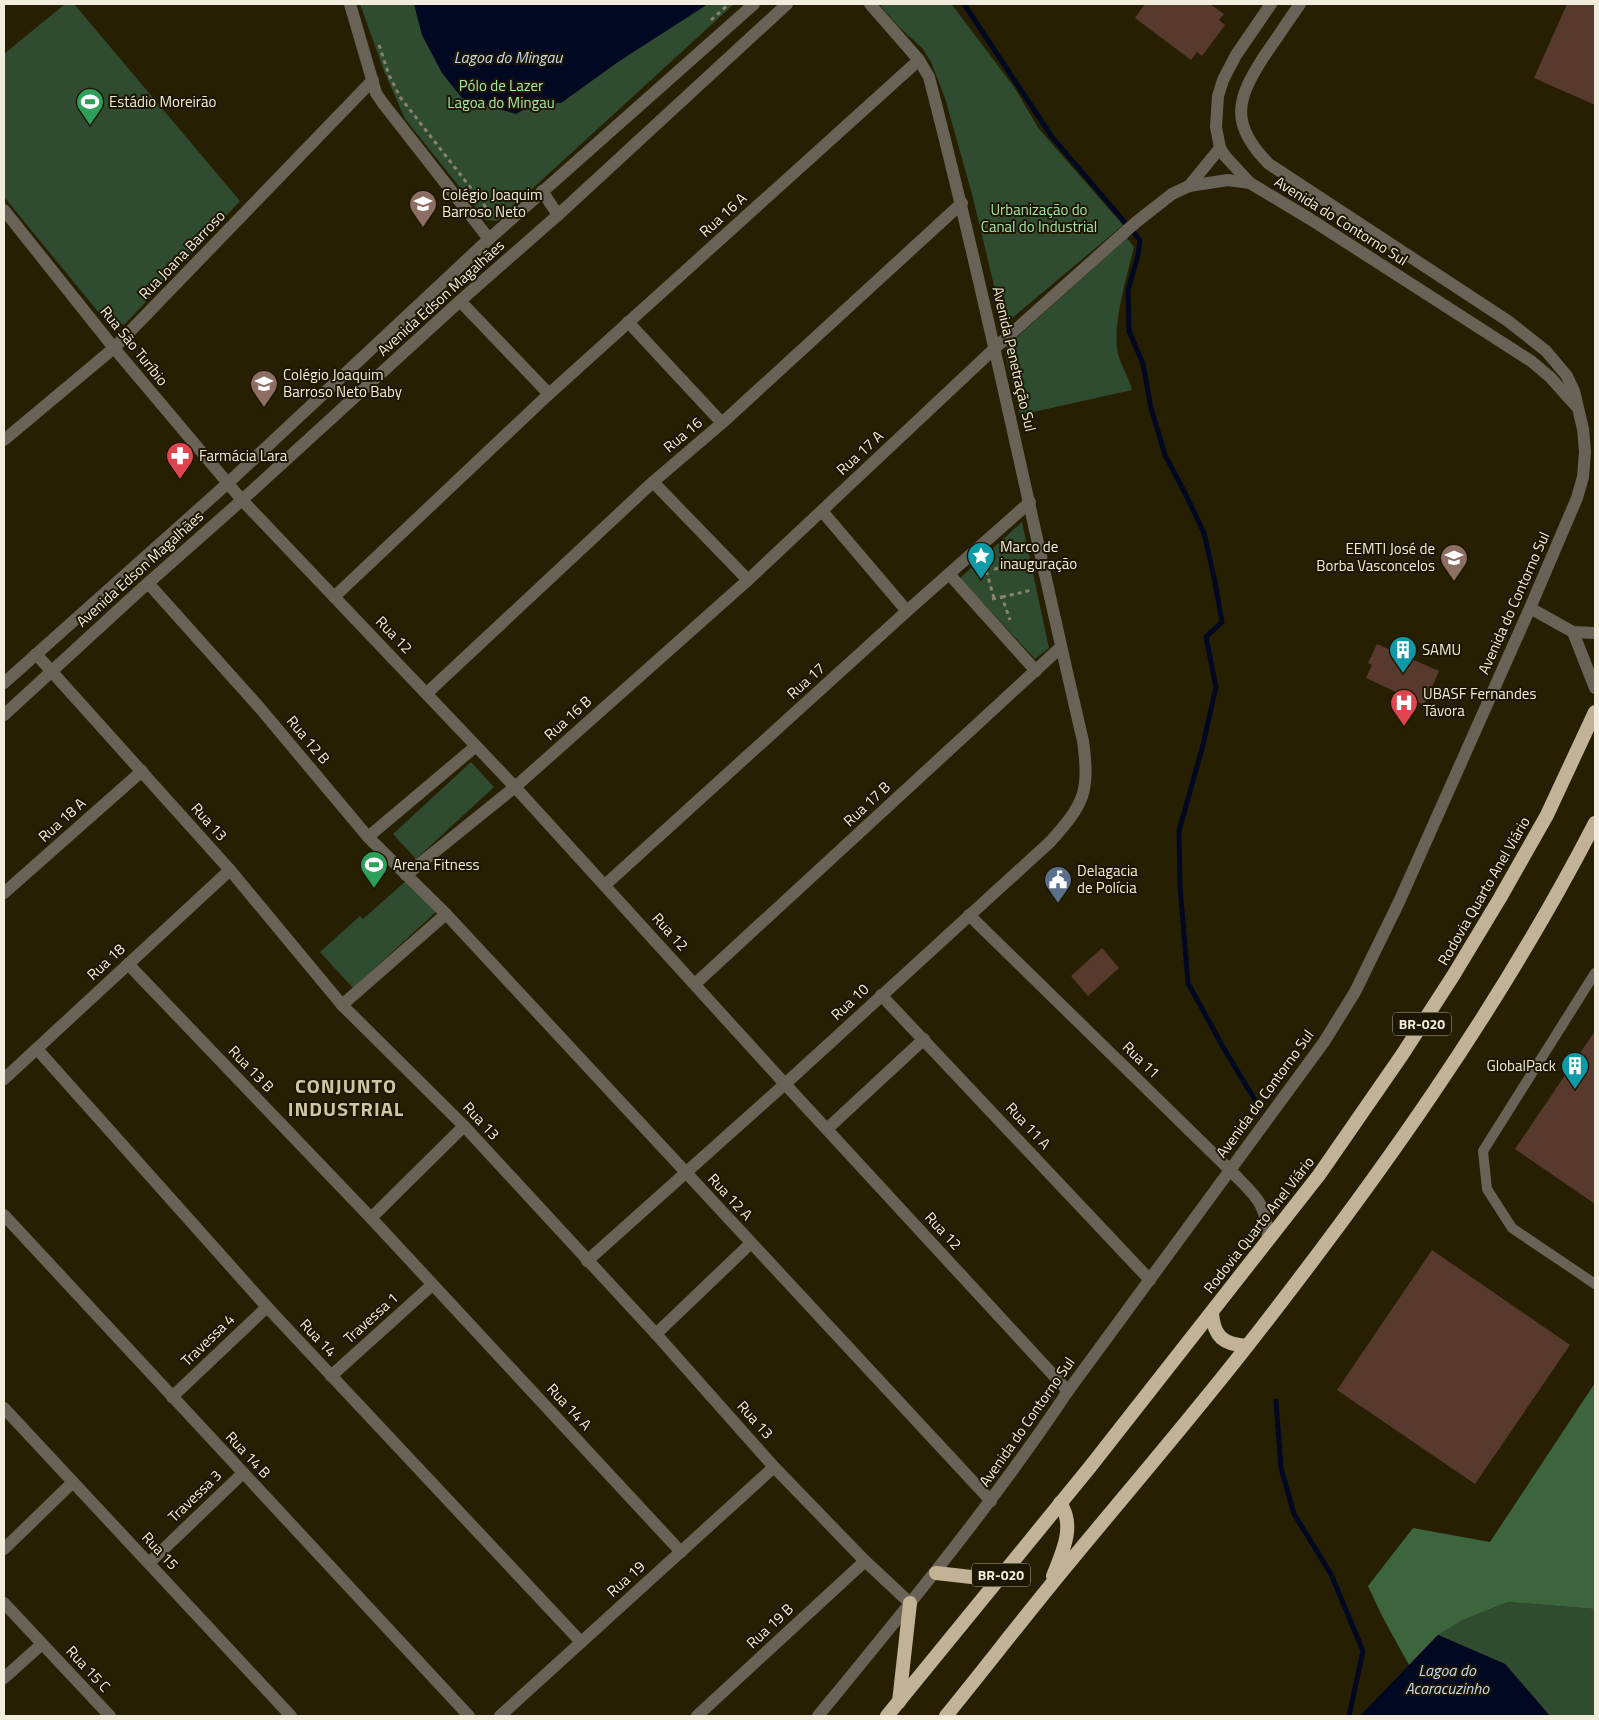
<svg xmlns="http://www.w3.org/2000/svg" width="1599" height="1720" viewBox="0 0 1599 1720" font-family="'Titillium Web',sans-serif">
<style>
.green{fill:#2f4b30}
.forest{fill:#3c643d}
.water{fill:#000921}
.lines{fill:none;stroke-linecap:round;stroke-linejoin:round}
.stream{stroke:#000921;stroke-width:5}
.building{fill:#57392e}
.path{stroke:#89836c;stroke-width:3;stroke-dasharray:4 4;stroke-linecap:butt}
.service{stroke:#696256;stroke-width:10}
.minor{stroke:#696256;stroke-width:12}
.tertiary{stroke:#696256;stroke-width:12}
.trunk{stroke:#c2b296;stroke-width:14}
.labels{text-anchor:middle;stroke-width:4;stroke-linejoin:round;paint-order:stroke}
.shield{fill:#1d1600;stroke:#b1ac99;stroke-width:1}
.shield-label{font-size:14px;font-weight:bold;fill:#f1ecdb}
.park-label{font-size:15px;fill:#a5e4a6;stroke:#1d1600}
.poi-label{font-size:15px;fill:#f1ecdb;stroke:#1d1600;text-anchor:start}
.street-label{font-size:15px;fill:#f1ecdb;stroke:#1d1600}
.water-label{font-size:16px;font-style:italic;fill:#c5dbf4;stroke:#1d1600}
.district-label{font-size:20px;font-weight:bold;letter-spacing:1px;fill:#cfc6a4;stroke:#1d1600}
</style>
<rect width="100%" height="100%" fill="#271f02"/>
<g class="green">
<path d="M65 4H74L240 201 125 324 109 325 4 197V54Z"/>
<path d="M360 4H734L497 221 486 220 405 119 384 71Z"/>
<path d="M879 4H951L953 6 1014 87 1039 129 1123 225 1011 319H1006L1001 315 972 194 945 98 931 62 922 48 898 26Z"/>
<path d="M1127 238 1134 247C1127 276 1112 324 1118 354 1121 366 1129 377 1132 390L1020 415 1005 353 1006 347Z"/>
<path d="M1022 522 1049 648 1035 659 960 578Z"/>
<path d="M471 762 494 787 416 859 393 834Z"/>
<path d="M407 880 436 912 353 988 320 952 360 916 363 919Z"/>
<path d="M1508 1602 1595 1609V1716H1550L1505 1664 1438 1635 1463 1620Z"/>
</g>
<path class="forest" d="M1595 1383V1609L1508 1602 1463 1620 1438 1635 1409 1665 1382 1616 1368 1586 1413 1528 1490 1542Z"/>
<g class="water">
<path d="M414 4H708L618 62 561 103 534 104 516 114 462 98 442 73 422 35Z"/>
<path d="M1438 1635 1505 1664 1550 1716H1360Z"/>
</g>
<g class="lines">
<g class="stream">
<path d="M964 4 1052 137 1140 240 1138 255 1128 290 1129 331 1143 364 1151 408 1165 455 1185 493 1204 533 1215 582 1222 622 1206 637 1216 687 1203 745 1179 831 1180 886 1188 983 1223 1047 1258 1105"/>
<path d="M1276 1401 1281 1468 1294 1514 1331 1574 1363 1651 1349 1716"/>
</g>
</g>
<g class="building">
<path d="M1145 4H1210L1224 14 1219 20 1225 25 1202 56 1197 52 1191 60 1135 18Z"/>
<path d="M1567 4H1595V105L1534 78Z"/>
<path d="M1377 644 1439 671 1424 705 1366 678 1372 665 1368 663Z"/>
<path d="M1102 948 1119 968 1088 996 1071 976Z"/>
<path d="M1595 1031V1204L1515 1149Z"/>
<path d="M1432 1250 1570 1345 1475 1484 1337 1390Z"/>
</g>
<g class="lines">
<g class="path">
<path d="M711 20 729 4"/>
<path d="M379 45 389 75 400 97 491 214H495"/>
<path d="M1002 597 1032 590"/>
<path d="M994 598 984 563 995 569 1026 562"/>
<path d="M992 599 1002 597 1010 620"/>
</g>
<path class="service" d="M1595 973 1483 1151 1487 1189 1512 1228 1595 1284"/>
<g class="minor">
<path d="M350 4 376 93 382 102 489 239"/>
<path d="M1189 186 1220 148"/>
<path d="M4 210 114 348 242 500 515 787 785 1084 1068 1391"/>
<path d="M460 301 549 394"/>
<path d="M628 322 722 423"/>
<path d="M4 440 114 348 373 80"/>
<path d="M653 482 748 580"/>
<path d="M822 511 907 611"/>
<path d="M949 574 1036 671"/>
<path d="M148 583 259 707 368 837 446 914 991 1501"/>
<path d="M334 597 549 394 919 60"/>
<path d="M36 654 230 870 342 1005 464 1126 656 1334 774 1467 865 1561 910 1603"/>
<path d="M427 693 653 482 722 423 962 203"/>
<path d="M368 837 476 746"/>
<path d="M406 875 515 787 748 580 995 348 1135 223 1172 194 1189 186 1228 180 1250 183"/>
<path d="M605 885 907 611 1030 502"/>
<path d="M4 893 142 771"/>
<path d="M969 915 1230 1170C1255 1196 1267 1202 1268 1240"/>
<path d="M128 964 371 1218 681 1552"/>
<path d="M695 984 1061 647"/>
<path d="M881 995 1150 1280"/>
<path d="M342 1005 446 914"/>
<path d="M37 1049 267 1307 581 1642"/>
<path d="M4 1079 230 870"/>
<path d="M827 1129 924 1039"/>
<path d="M4 1215 469 1716"/>
<path d="M371 1218 464 1126"/>
<path d="M587 1261 785 1084 1050 842C1084 804 1090 793 1083 741 1031 519 986 297 929 77L919 60 870 4"/>
<path d="M656 1334 751 1243"/>
<path d="M331 1376 432 1285"/>
<path d="M172 1397 267 1307"/>
<path d="M4 1408 291 1716"/>
<path d="M4 1549 73 1482"/>
<path d="M149 1563 243 1473"/>
<path d="M4 1603 110 1716"/>
<path d="M4 1678 42 1644"/>
<path d="M500 1716 774 1467"/>
<path d="M697 1716 865 1561"/>
</g>
<g class="tertiary">
<path d="M1271 4 1236 55 1223 80 1218 96 1216 127 1220 148 1225 156 1250 183 1310 219 1531 361 1550 377 1576 406"/>
<path d="M542 191 558 215"/>
<path d="M1530 608 1573 632 1595 633"/>
<path d="M1573 632 1595 688"/>
<path d="M4 683 228 483 489 239 754 4"/>
<path d="M4 715 138 592 242 500 460 301 558 215 787 4"/>
<path d="M818 1716C905 1610 992 1505 1068 1391L1324 1042 1355 992 1399 902 1530 608 1577 498 1583 477 1585 452 1583 429 1574 391 1567 376 1546 351 1508 321 1269 164C1229 124 1236 99 1265 55 1277 38 1288 21 1300 4"/>
</g>
<g class="trunk">
<path d="M1212 1313C1214 1337 1223 1344 1247 1346"/>
<path d="M936 1573 998 1580"/>
<path d="M1053 1576C1062 1553 1076 1526 1060 1503"/>
<path d="M899 1702 910 1603"/>
<path d="M887 1716 1090 1467 1319 1175 1402 1055 1453 976 1500 898 1547 815 1595 712"/>
<path d="M946 1716C981 1673 1015 1629 1050 1586 1116 1505 1184 1427 1248 1345 1377 1180 1499 1009 1595 823"/>
</g>
</g>
<defs>
<symbol id="stadium-pin" viewBox="-11 -11 22 30"><path d="M0 17L-7.5 6A9.5 9.5 0 1 1 7.5 6Z" fill="#2e9e5b" stroke="#1d1600"/><path d="M0-5a6.5 5 0 1 0 0 10a6.5 5 0 1 0 0-10ZM-3.5-1.8h7v3.6h-7Z" fill="#fff"/></symbol>
<symbol id="school-pin" viewBox="-11 -11 22 30"><path d="M0 17L-7.5 6A9.5 9.5 0 1 1 7.5 6Z" fill="#8d6e63" stroke="#1d1600"/><path d="M0-5L7-2L0 1L-7-2ZM-4 1L0 2.5L4 1V4Q0 6-4 4Z" fill="#fff"/></symbol>
<symbol id="pharmacy-pin" viewBox="-11 -11 22 30"><path d="M0 17L-7.5 6A9.5 9.5 0 1 1 7.5 6Z" fill="#e0444e" stroke="#1d1600"/><path d="M-2-6h4v4h4v4h-4v4h-4v-4h-4v-4h4Z" fill="#fff"/></symbol>
<symbol id="sight-pin" viewBox="-11 -11 22 30"><path d="M0 17L-7.5 6A9.5 9.5 0 1 1 7.5 6Z" fill="#0f9aa8" stroke="#1d1600"/><path d="M0-6L1.8-2.2L6-1.7L2.9 1.2L3.7 5.4L0 3.3L-3.7 5.4L-2.9 1.2L-6-1.7L-1.8-2.2Z" fill="#fff"/></symbol>
<symbol id="building-pin" viewBox="-11 -11 22 30"><path d="M0 17L-7.5 6A9.5 9.5 0 1 1 7.5 6Z" fill="#0f9aa8" stroke="#1d1600"/><path d="M-4-6H4V6H1V3H-1V6H-4ZM-2.5-4.3h1.7v1.8h-1.7ZM.8-4.3h1.7v1.8H.8ZM-2.5-1h1.7V.8h-1.7ZM.8-1h1.7V.8H.8Z" fill="#fff"/></symbol>
<symbol id="hospital-pin" viewBox="-11 -11 22 30"><path d="M0 17L-7.5 6A9.5 9.5 0 1 1 7.5 6Z" fill="#e0444e" stroke="#1d1600"/><path d="M-5-5h3v3.5h4V-5h3V5h-3V1.5h-4V5h-3Z" fill="#fff"/></symbol>
<symbol id="civic-pin" viewBox="-11 -11 22 30"><path d="M0 17L-7.5 6A9.5 9.5 0 1 1 7.5 6Z" fill="#5c6f8a" stroke="#1d1600"/><path d="M-.6-6.5H3V-4.5H.6V-3L4-1V1h2V6H-6V1h2V-1L-.6-3ZM-1.2 2.5V6h2.4V2.5Z" fill="#fff"/></symbol>
</defs>
<g fill-rule="evenodd">
<use href="#stadium-pin" x="74" y="86" width="32" height="43"/>
<use href="#school-pin" x="407" y="188" width="32" height="43"/>
<use href="#school-pin" x="248" y="368" width="32" height="43"/>
<use href="#pharmacy-pin" x="164" y="440" width="32" height="43"/>
<use href="#sight-pin" x="965" y="540" width="32" height="43"/>
<use href="#school-pin" x="1438" y="542" width="32" height="43"/>
<use href="#building-pin" x="1387" y="634" width="32" height="43"/>
<use href="#hospital-pin" x="1388" y="687" width="32" height="43"/>
<use href="#stadium-pin" x="358" y="849" width="32" height="43"/>
<use href="#civic-pin" x="1042" y="864" width="32" height="43"/>
<use href="#building-pin" x="1559" y="1050" width="32" height="43"/>
</g>
<g class="labels">
<g class="shield">
<rect x="1393" y="1012.5" width="58" height="23" rx="4"/>
<rect x="972" y="1563.5" width="58" height="23" rx="4"/>
</g>
<g class="shield-label">
<text x="1422" y="1029">BR-020</text>
<text x="1001" y="1580">BR-020</text>
</g>
<g class="park-label">
<text x="501" y="91">Pólo de Lazer<tspan x="501" dy="17">Lagoa do Mingau</tspan></text>
<text x="1039" y="215">Urbanização do<tspan x="1039" dy="17">Canal do Industrial</tspan></text>
</g>
<g class="poi-label">
<text x="109" y="107">Estádio Moreirão</text>
<text x="442" y="200">Colégio Joaquim<tspan x="442" dy="17">Barroso Neto</tspan></text>
<text x="283" y="380">Colégio Joaquim<tspan x="283" dy="17">Barroso Neto Baby</tspan></text>
<text x="199" y="461">Farmácia Lara</text>
<text x="1000" y="552">Marco de<tspan x="1000" dy="17">inauguração</tspan></text>
<text x="1435" y="554" text-anchor="end">EEMTI José de<tspan x="1435" dy="17">Borba Vasconcelos</tspan></text>
<text x="1422" y="655">SAMU</text>
<text x="1423" y="699">UBASF Fernandes<tspan x="1423" dy="17">Távora</tspan></text>
<text x="393" y="870">Arena Fitness</text>
<text x="1077" y="876">Delagacia<tspan x="1077" dy="17">de Polícia</tspan></text>
<text x="1556" y="1071" text-anchor="end">GlobalPack</text>
</g>
<g class="street-label">
<text transform="translate(723 215) rotate(-42)" y="5">Rua 16 A</text>
<text transform="translate(1341 221) rotate(32)" y="5">Avenida do Contorno Sul</text>
<text transform="translate(182 255) rotate(-46)" y="5">Rua Joana Barroso</text>
<text transform="translate(441 298) rotate(-42)" y="5">Avenida Edson Magalhães</text>
<text transform="translate(134 346) rotate(51)" y="5">Rua São Turíbio</text>
<text transform="translate(1014 359) rotate(77)" y="5">Avenida Penetração Sul</text>
<text transform="translate(683 435) rotate(-40)" y="5">Rua 16</text>
<text transform="translate(860 453) rotate(-43)" y="5">Rua 17 A</text>
<text transform="translate(140 569) rotate(-42)" y="5">Avenida Edson Magalhães</text>
<text transform="translate(1514 603) rotate(-66)" y="5">Avenida do Contorno Sul</text>
<text transform="translate(394 635) rotate(46)" y="5">Rua 12</text>
<text transform="translate(806 681) rotate(-42)" y="5">Rua 17</text>
<text transform="translate(568 718) rotate(-42)" y="5">Rua 16 B</text>
<text transform="translate(308 740) rotate(50)" y="5">Rua 12 B</text>
<text transform="translate(867 804) rotate(-43)" y="5">Rua 17 B</text>
<text transform="translate(62 820) rotate(-42)" y="5">Rua 18 A</text>
<text transform="translate(209 822) rotate(48)" y="5">Rua 13</text>
<text transform="translate(1484 891) rotate(-60)" y="5">Rodovia Quarto Anel Viário</text>
<text transform="translate(670 932) rotate(48)" y="5">Rua 12</text>
<text transform="translate(106 962) rotate(-43)" y="5">Rua 18</text>
<text transform="translate(850 1002) rotate(-43)" y="5">Rua 10</text>
<text transform="translate(1141 1060) rotate(44)" y="5">Rua 11</text>
<text transform="translate(251 1069) rotate(46)" y="5">Rua 13 B</text>
<text transform="translate(1265 1094) rotate(-54)" y="5">Avenida do Contorno Sul</text>
<text transform="translate(481 1121) rotate(47)" y="5">Rua 13</text>
<text transform="translate(1028 1126) rotate(47)" y="5">Rua 11 A</text>
<text transform="translate(730 1197) rotate(47)" y="5">Rua 12 A</text>
<text transform="translate(1259 1225) rotate(-52)" y="5">Rodovia Quarto Anel Viário</text>
<text transform="translate(943 1231) rotate(47)" y="5">Rua 12</text>
<text transform="translate(371 1318) rotate(-42)" y="5">Travessa 1</text>
<text transform="translate(318 1338) rotate(47)" y="5">Rua 14</text>
<text transform="translate(208 1340) rotate(-44)" y="5">Travessa 4</text>
<text transform="translate(569 1407) rotate(47)" y="5">Rua 14 A</text>
<text transform="translate(755 1420) rotate(48)" y="5">Rua 13</text>
<text transform="translate(1027 1422) rotate(-55)" y="5">Avenida do Contorno Sul</text>
<text transform="translate(248 1455) rotate(47)" y="5">Rua 14 B</text>
<text transform="translate(195 1496) rotate(-44)" y="5">Travessa 3</text>
<text transform="translate(160 1551) rotate(47)" y="5">Rua 15</text>
<text transform="translate(626 1579) rotate(-42)" y="5">Rua 19</text>
<text transform="translate(770 1626) rotate(-43)" y="5">Rua 19 B</text>
<text transform="translate(88 1669) rotate(47)" y="5">Rua 15 C</text>
</g>
<g class="water-label">
<text x="508" y="63">Lagoa do Mingau</text>
<text x="1447" y="1676">Lagoa do<tspan x="1447" dy="18">Acaracuzinho</tspan></text>
</g>
<g class="district-label">
<text x="346" y="1093">CONJUNTO<tspan x="346" dy="23">INDUSTRIAL</tspan></text>
</g>
</g>
<rect width="1599" height="1720" fill="none" stroke="#f1ecdb" stroke-width="10"/>
</svg>
